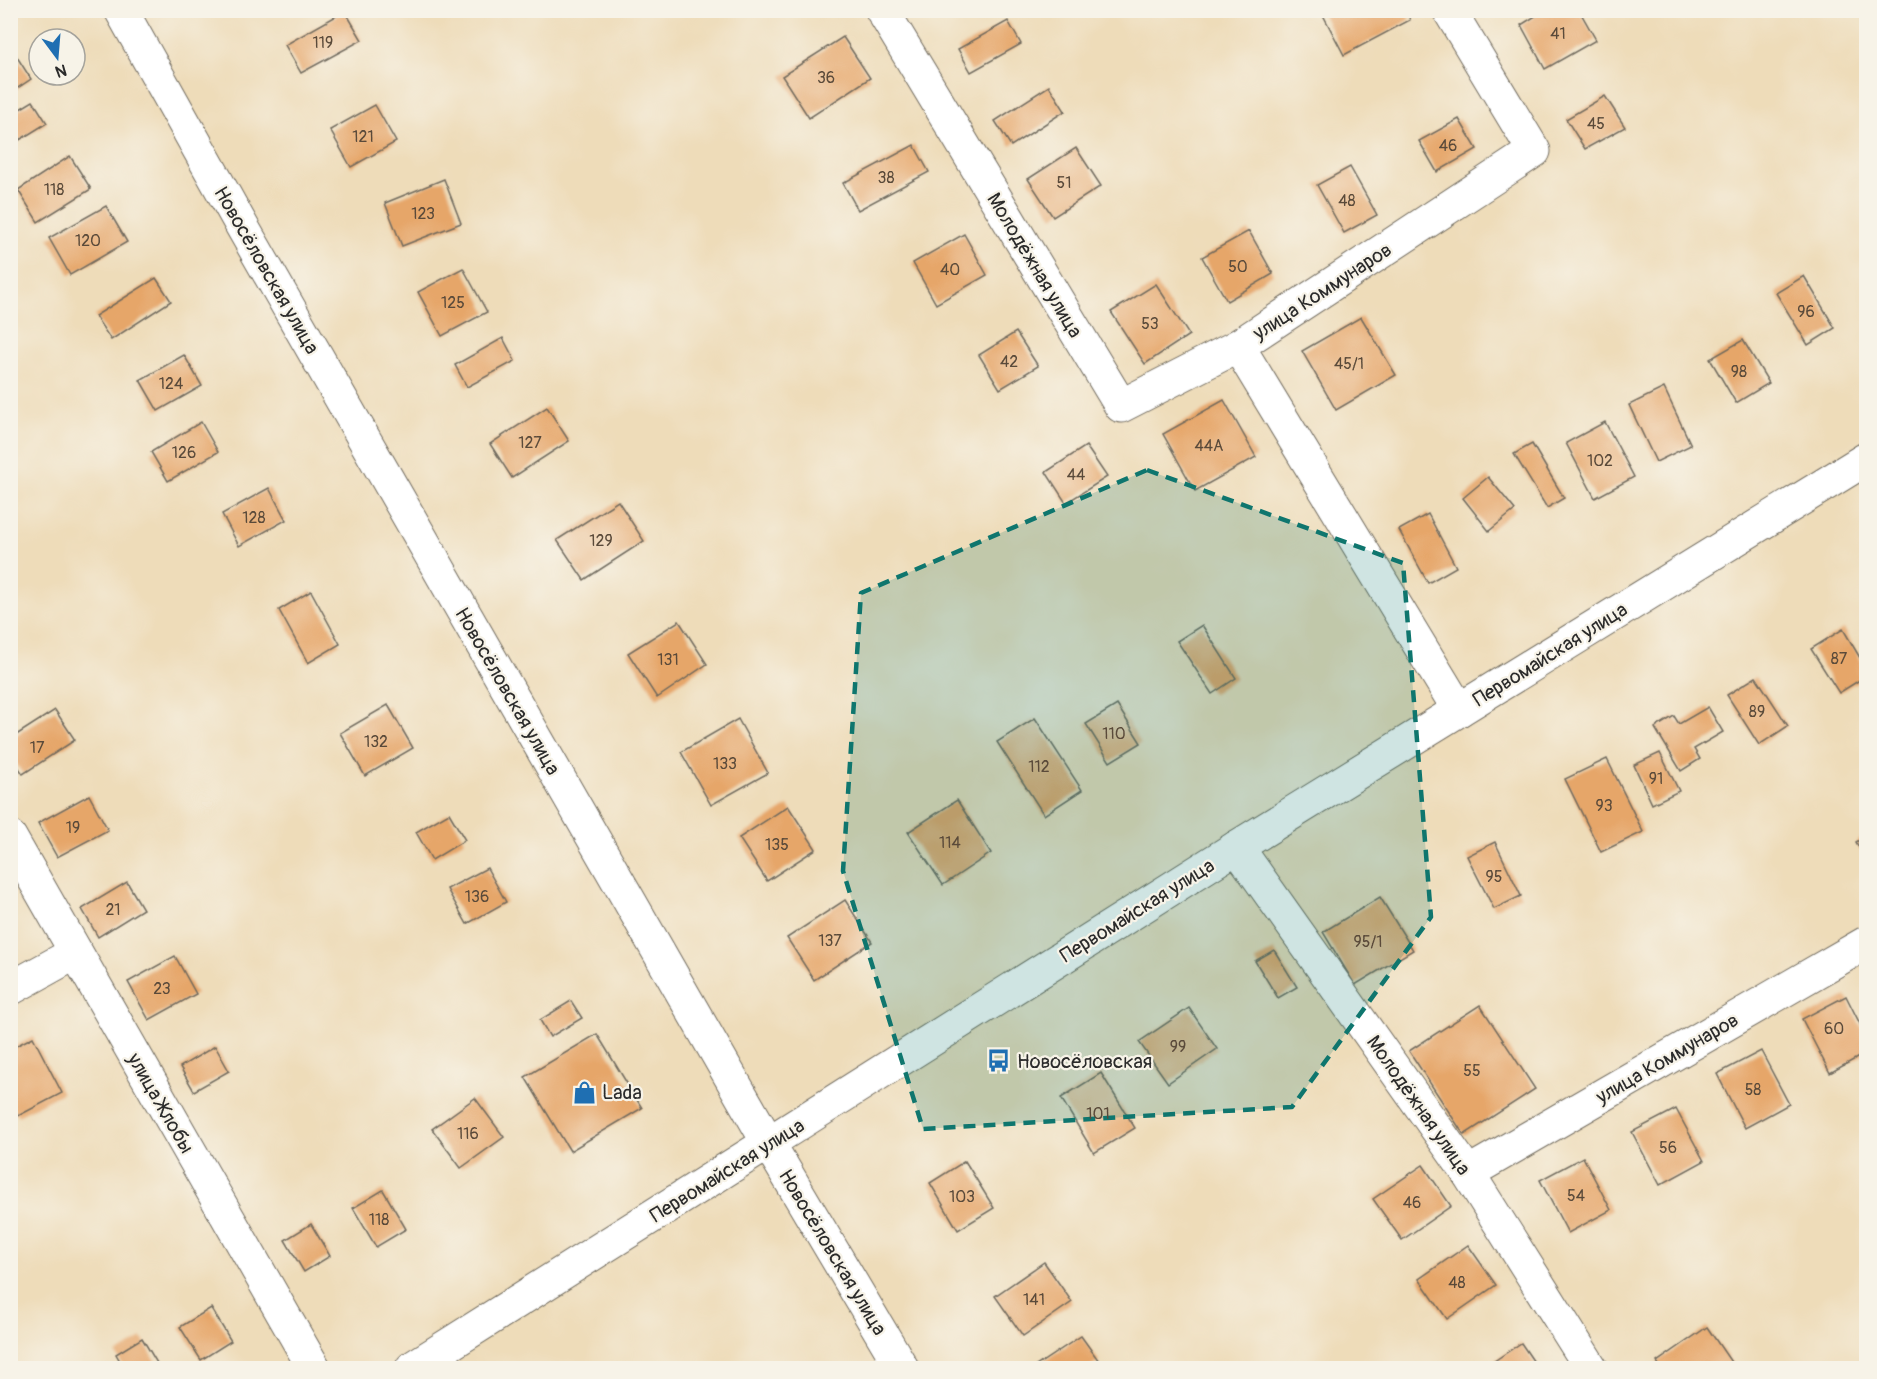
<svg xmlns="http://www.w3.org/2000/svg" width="1877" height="1379" viewBox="0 0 1877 1379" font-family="Pangolin,sans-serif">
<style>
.building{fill:#e6a669}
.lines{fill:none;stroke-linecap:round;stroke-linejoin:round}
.minor-casing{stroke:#6f695d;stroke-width:35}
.secondary-casing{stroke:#6f695d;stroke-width:35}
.minor{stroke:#fff;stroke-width:33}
.secondary{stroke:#fff;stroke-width:33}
.marked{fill:#0f766e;fill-opacity:0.2;stroke:#0f766e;stroke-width:4.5;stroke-dasharray:12 8;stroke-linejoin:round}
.labels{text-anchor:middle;stroke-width:4.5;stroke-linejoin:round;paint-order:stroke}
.number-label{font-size:16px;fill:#5a4a3a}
.street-label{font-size:20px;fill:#2b2b2b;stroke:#f7f3e8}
.poi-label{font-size:20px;fill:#2b2b2b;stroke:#f7f3e8;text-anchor:start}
</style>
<rect width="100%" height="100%" fill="#f7f3e8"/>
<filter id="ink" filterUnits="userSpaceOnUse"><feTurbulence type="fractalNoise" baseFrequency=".0167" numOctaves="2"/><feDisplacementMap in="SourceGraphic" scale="12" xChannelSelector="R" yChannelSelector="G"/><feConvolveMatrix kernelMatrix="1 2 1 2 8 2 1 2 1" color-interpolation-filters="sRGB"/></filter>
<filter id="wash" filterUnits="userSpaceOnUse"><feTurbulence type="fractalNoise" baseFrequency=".008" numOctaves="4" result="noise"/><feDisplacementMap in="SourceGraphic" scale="24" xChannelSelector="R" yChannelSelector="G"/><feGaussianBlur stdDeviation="1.35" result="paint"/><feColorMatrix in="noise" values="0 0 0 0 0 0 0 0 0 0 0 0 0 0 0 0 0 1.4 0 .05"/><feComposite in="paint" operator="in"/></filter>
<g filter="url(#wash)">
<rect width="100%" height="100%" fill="#eedcb9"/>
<g id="blocks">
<g class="building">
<path d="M1326 10H1406L1410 20 1344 55 1322 13Z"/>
<path d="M1545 10H1579L1596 40 1545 69 1521 25Z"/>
<path d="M345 11 362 40 301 73 285 45Z"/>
<path d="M1008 21 1021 44 971 72 958 49Z"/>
<path d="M843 37 870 78 809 118 782 76Z"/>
<path d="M10 46 31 79 10 93Z"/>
<path d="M1049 86 1065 111 1011 146 995 121Z"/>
<path d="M1605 96 1625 127 1585 149 1566 119Z"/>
<path d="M33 101 47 123 10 146V115Z"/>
<path d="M375 105 396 142 351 167 330 130Z"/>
<path d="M1459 119 1477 149 1437 172 1419 141Z"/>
<path d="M914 145 929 172 858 210 843 183Z"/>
<path d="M1076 148 1101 186 1053 217 1028 179Z"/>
<path d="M70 156 91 189 38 222 18 190Z"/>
<path d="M1350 167 1377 215 1344 233 1317 185Z"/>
<path d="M444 179 461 223 402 246 385 203Z"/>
<path d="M106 206 127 242 70 275 49 238Z"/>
<path d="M1249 231 1273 274 1227 301 1202 257Z"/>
<path d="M964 234 987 275 936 304 913 263Z"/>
<path d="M463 268 487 312 442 336 418 292Z"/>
<path d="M1804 276 1835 328 1808 345 1776 293Z"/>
<path d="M156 278 171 301 111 340 95 316Z"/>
<path d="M1156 284 1189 335 1145 364 1111 312Z"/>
<path d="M1361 317 1396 375 1336 410 1302 351Z"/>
<path d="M1016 332 1038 366 1000 389 979 355Z"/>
<path d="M503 338 515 361 467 387 455 365Z"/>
<path d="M1743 340 1769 383 1736 403 1710 359Z"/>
<path d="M184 355 202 386 158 411 140 380Z"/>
<path d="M1664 388 1691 445 1656 462 1629 405Z"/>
<path d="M1224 400 1256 457 1195 491 1163 434Z"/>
<path d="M547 407 569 441 512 478 490 444Z"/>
<path d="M201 422 218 452 168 481 151 452Z"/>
<path d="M1605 422 1634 477 1595 498 1566 443Z"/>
<path d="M1532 444 1564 498 1547 508 1514 454Z"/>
<path d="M1086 446 1107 477 1066 503 1046 472Z"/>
<path d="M1488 477 1515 510 1489 531 1463 498Z"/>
<path d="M269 488 286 520 239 546 222 514Z"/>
<path d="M618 501 644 541 584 580 557 540Z"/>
<path d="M1428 514 1456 567 1428 583 1399 530Z"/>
<path d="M311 591 340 644 308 663 279 610Z"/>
<path d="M679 621 707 664 657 698 628 653Z"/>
<path d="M1202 625 1236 678 1212 694 1177 641Z"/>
<path d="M1843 629 1866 668V676L1839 693 1811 649Z"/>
<path d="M1756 677 1788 726 1759 745 1727 695Z"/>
<path d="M388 705 413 748 365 776 340 733Z"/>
<path d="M1117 705 1141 743 1110 762 1086 724Z"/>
<path d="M1708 707 1723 732 1694 749 1700 759 1681 771 1655 728 1674 716 1679 724Z"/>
<path d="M55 710 75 740 23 774 10 755V739Z"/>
<path d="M1035 718 1082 790 1044 815 997 742Z"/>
<path d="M738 719 768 773 711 805 681 752Z"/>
<path d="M1660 753 1679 791 1652 804 1634 765Z"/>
<path d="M1607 759 1643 832 1601 852 1565 779Z"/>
<path d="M89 795 108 830 57 857 38 823Z"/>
<path d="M957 800 991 853 943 885 908 832Z"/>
<path d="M788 806 816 849 767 881 739 838Z"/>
<path d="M449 813 465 840 432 860 416 832Z"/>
<path d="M1866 836V860L1856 842Z"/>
<path d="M1495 842 1521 896 1494 909 1467 856Z"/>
<path d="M487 868 506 902 467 924 447 889Z"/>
<path d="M127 882 143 909 98 937 82 909Z"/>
<path d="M1380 897 1413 950 1355 985 1323 932Z"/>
<path d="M845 900 872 942 814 980 787 938Z"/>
<path d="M1274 950 1297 987 1278 998 1255 961Z"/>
<path d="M175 956 196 994 149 1020 128 982Z"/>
<path d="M1846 996 1866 1036V1053L1830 1073 1802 1019Z"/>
<path d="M571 1001 582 1018 550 1037 540 1020Z"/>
<path d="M1480 1005 1535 1089 1464 1135 1409 1051Z"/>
<path d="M1189 1008 1217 1049 1168 1083 1139 1042Z"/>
<path d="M597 1034 642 1108 570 1151 525 1077Z"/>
<path d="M33 1037 62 1093 18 1116 10 1102V1049Z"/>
<path d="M215 1046 229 1071 194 1091 180 1067Z"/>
<path d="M1761 1051 1789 1104 1745 1128 1717 1074Z"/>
<path d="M1101 1073 1135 1128 1094 1153 1061 1098Z"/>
<path d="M475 1098 504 1137 461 1168 432 1129Z"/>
<path d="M1676 1109 1704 1161 1660 1185 1632 1132Z"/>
<path d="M1583 1157 1611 1210 1568 1233 1540 1180Z"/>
<path d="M965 1161 994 1208 958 1230 930 1183Z"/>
<path d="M1423 1165 1451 1206 1402 1240 1373 1199Z"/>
<path d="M383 1190 406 1229 376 1247 353 1208Z"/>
<path d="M311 1224 330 1256 304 1272 285 1240Z"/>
<path d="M1468 1245 1496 1285 1447 1319 1419 1279Z"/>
<path d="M1044 1262 1072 1302 1023 1336 995 1296Z"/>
<path d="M211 1308 231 1341 201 1360 180 1327Z"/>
<path d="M1707 1327 1735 1368H1661L1657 1362Z"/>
<path d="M1081 1336 1099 1361 1088 1368H1033Z"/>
<path d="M142 1338 160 1368H124L116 1354Z"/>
<path d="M1521 1343 1538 1368H1484Z"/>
</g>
</g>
</g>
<g filter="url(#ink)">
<use href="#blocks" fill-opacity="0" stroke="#6f695d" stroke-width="1.5"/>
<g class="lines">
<defs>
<g id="minor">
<path d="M121 10 243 228 769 1144 902 1368"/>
<path d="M882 10 1121 406 1238 346"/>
<path d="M1449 10 1534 151 1238 346 1459 710"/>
<path d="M10 837 314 1368"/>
<path d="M1237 847 1468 1173 1591 1368"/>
<path d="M10 989 75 953"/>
<path d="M1468 1173 1866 943"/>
</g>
<path id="secondary" d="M412 1368 1237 847 1866 459"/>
</defs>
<use href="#minor" class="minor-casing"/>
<use href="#secondary" class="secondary-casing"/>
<use href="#minor" class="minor"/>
<use href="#secondary" class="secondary"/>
</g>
</g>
<path class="marked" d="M1147 470 1403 563 1431 917 1292 1107 923 1129 843 871 861 593Z"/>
<defs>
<symbol id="bus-bare" viewBox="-9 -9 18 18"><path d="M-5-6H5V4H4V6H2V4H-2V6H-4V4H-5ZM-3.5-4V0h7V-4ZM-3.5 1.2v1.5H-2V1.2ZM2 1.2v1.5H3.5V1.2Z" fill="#1f6fb2" stroke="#f7f3e8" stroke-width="2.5" paint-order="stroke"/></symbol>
<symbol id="shop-bare" viewBox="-9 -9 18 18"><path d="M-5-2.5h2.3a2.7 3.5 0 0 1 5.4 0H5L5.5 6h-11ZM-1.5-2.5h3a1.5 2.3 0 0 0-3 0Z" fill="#1f6fb2" stroke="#f7f3e8" stroke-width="2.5" paint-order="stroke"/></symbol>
</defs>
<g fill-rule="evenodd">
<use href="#bus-bare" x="982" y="1044" width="33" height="33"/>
<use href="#shop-bare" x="568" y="1076" width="33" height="33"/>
</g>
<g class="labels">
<g class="number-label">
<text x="1558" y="39">41</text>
<text x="323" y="48">119</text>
<text x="826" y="83">36</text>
<text x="1596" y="129">45</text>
<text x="363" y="142">121</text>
<text x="1448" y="151">46</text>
<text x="886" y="183">38</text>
<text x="1064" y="188">51</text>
<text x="54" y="195">118</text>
<text x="1347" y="206">48</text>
<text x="423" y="219">123</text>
<text x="88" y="246">120</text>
<text x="1238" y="272">50</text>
<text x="950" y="275">40</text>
<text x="453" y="308">125</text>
<text x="1806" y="317">96</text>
<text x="1150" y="329">53</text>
<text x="1009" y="367">42</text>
<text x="1349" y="369">45/1</text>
<text x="1739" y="377">98</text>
<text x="171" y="389">124</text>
<text x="530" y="448">127</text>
<text x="1209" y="451">44А</text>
<text x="184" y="458">126</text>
<text x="1600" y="466">102</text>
<text x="1076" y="480">44</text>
<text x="254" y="523">128</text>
<text x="601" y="546">129</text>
<text x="1839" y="664">87</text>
<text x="668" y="665">131</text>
<text x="1757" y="717">89</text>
<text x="1114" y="739">110</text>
<text x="376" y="747">132</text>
<text x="37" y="753">17</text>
<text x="725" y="769">133</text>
<text x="1039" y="772">112</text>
<text x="1656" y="784">91</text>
<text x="1604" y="811">93</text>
<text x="73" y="833">19</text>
<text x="950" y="848">114</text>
<text x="777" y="850">135</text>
<text x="1494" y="882">95</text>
<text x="477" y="902">136</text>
<text x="113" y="915">21</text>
<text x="830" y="946">137</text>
<text x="1368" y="947">95/1</text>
<text x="162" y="994">23</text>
<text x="1834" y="1034">60</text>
<text x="1178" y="1052">99</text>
<text x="1472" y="1076">55</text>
<text x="1753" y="1095">58</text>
<text x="1098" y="1119">101</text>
<text x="468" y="1139">116</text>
<text x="1668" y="1153">56</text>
<text x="1576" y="1201">54</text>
<text x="962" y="1202">103</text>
<text x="1412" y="1208">46</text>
<text x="379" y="1225">118</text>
<text x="1457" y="1288">48</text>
<text x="1034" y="1305">141</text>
</g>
<g class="street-label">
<text transform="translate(1035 265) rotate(59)" y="7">Молодёжная улица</text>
<text transform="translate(267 270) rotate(60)" y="7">Новосёловская улица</text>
<text transform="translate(1322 291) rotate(-33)" y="7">улица Коммунаров</text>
<text transform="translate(1550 654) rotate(-32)" y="7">Первомайская улица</text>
<text transform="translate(508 691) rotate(60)" y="7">Новосёловская улица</text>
<text transform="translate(1137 910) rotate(-32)" y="7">Первомайская улица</text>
<text transform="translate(1667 1058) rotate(-30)" y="7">улица Коммунаров</text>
<text transform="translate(161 1103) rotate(60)" y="7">улица Жлобы</text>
<text transform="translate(1419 1105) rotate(55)" y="7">Молодёжная улица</text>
<text transform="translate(727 1170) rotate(-32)" y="7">Первомайская улица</text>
<text transform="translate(833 1252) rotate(59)" y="7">Новосёловская улица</text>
</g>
<g class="poi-label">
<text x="1017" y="1068">Новосёловская</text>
<text x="602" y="1099">Lada</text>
</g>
</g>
<rect width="1877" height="1379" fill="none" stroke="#f7f3e8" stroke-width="36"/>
<g transform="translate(57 57) rotate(164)"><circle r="28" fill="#f7f3e8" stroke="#a5a39c" stroke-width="1.5"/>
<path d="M0-4.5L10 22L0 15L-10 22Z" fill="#1f6fb2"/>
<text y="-9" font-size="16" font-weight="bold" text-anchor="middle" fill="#2b2b2b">N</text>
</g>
</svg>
